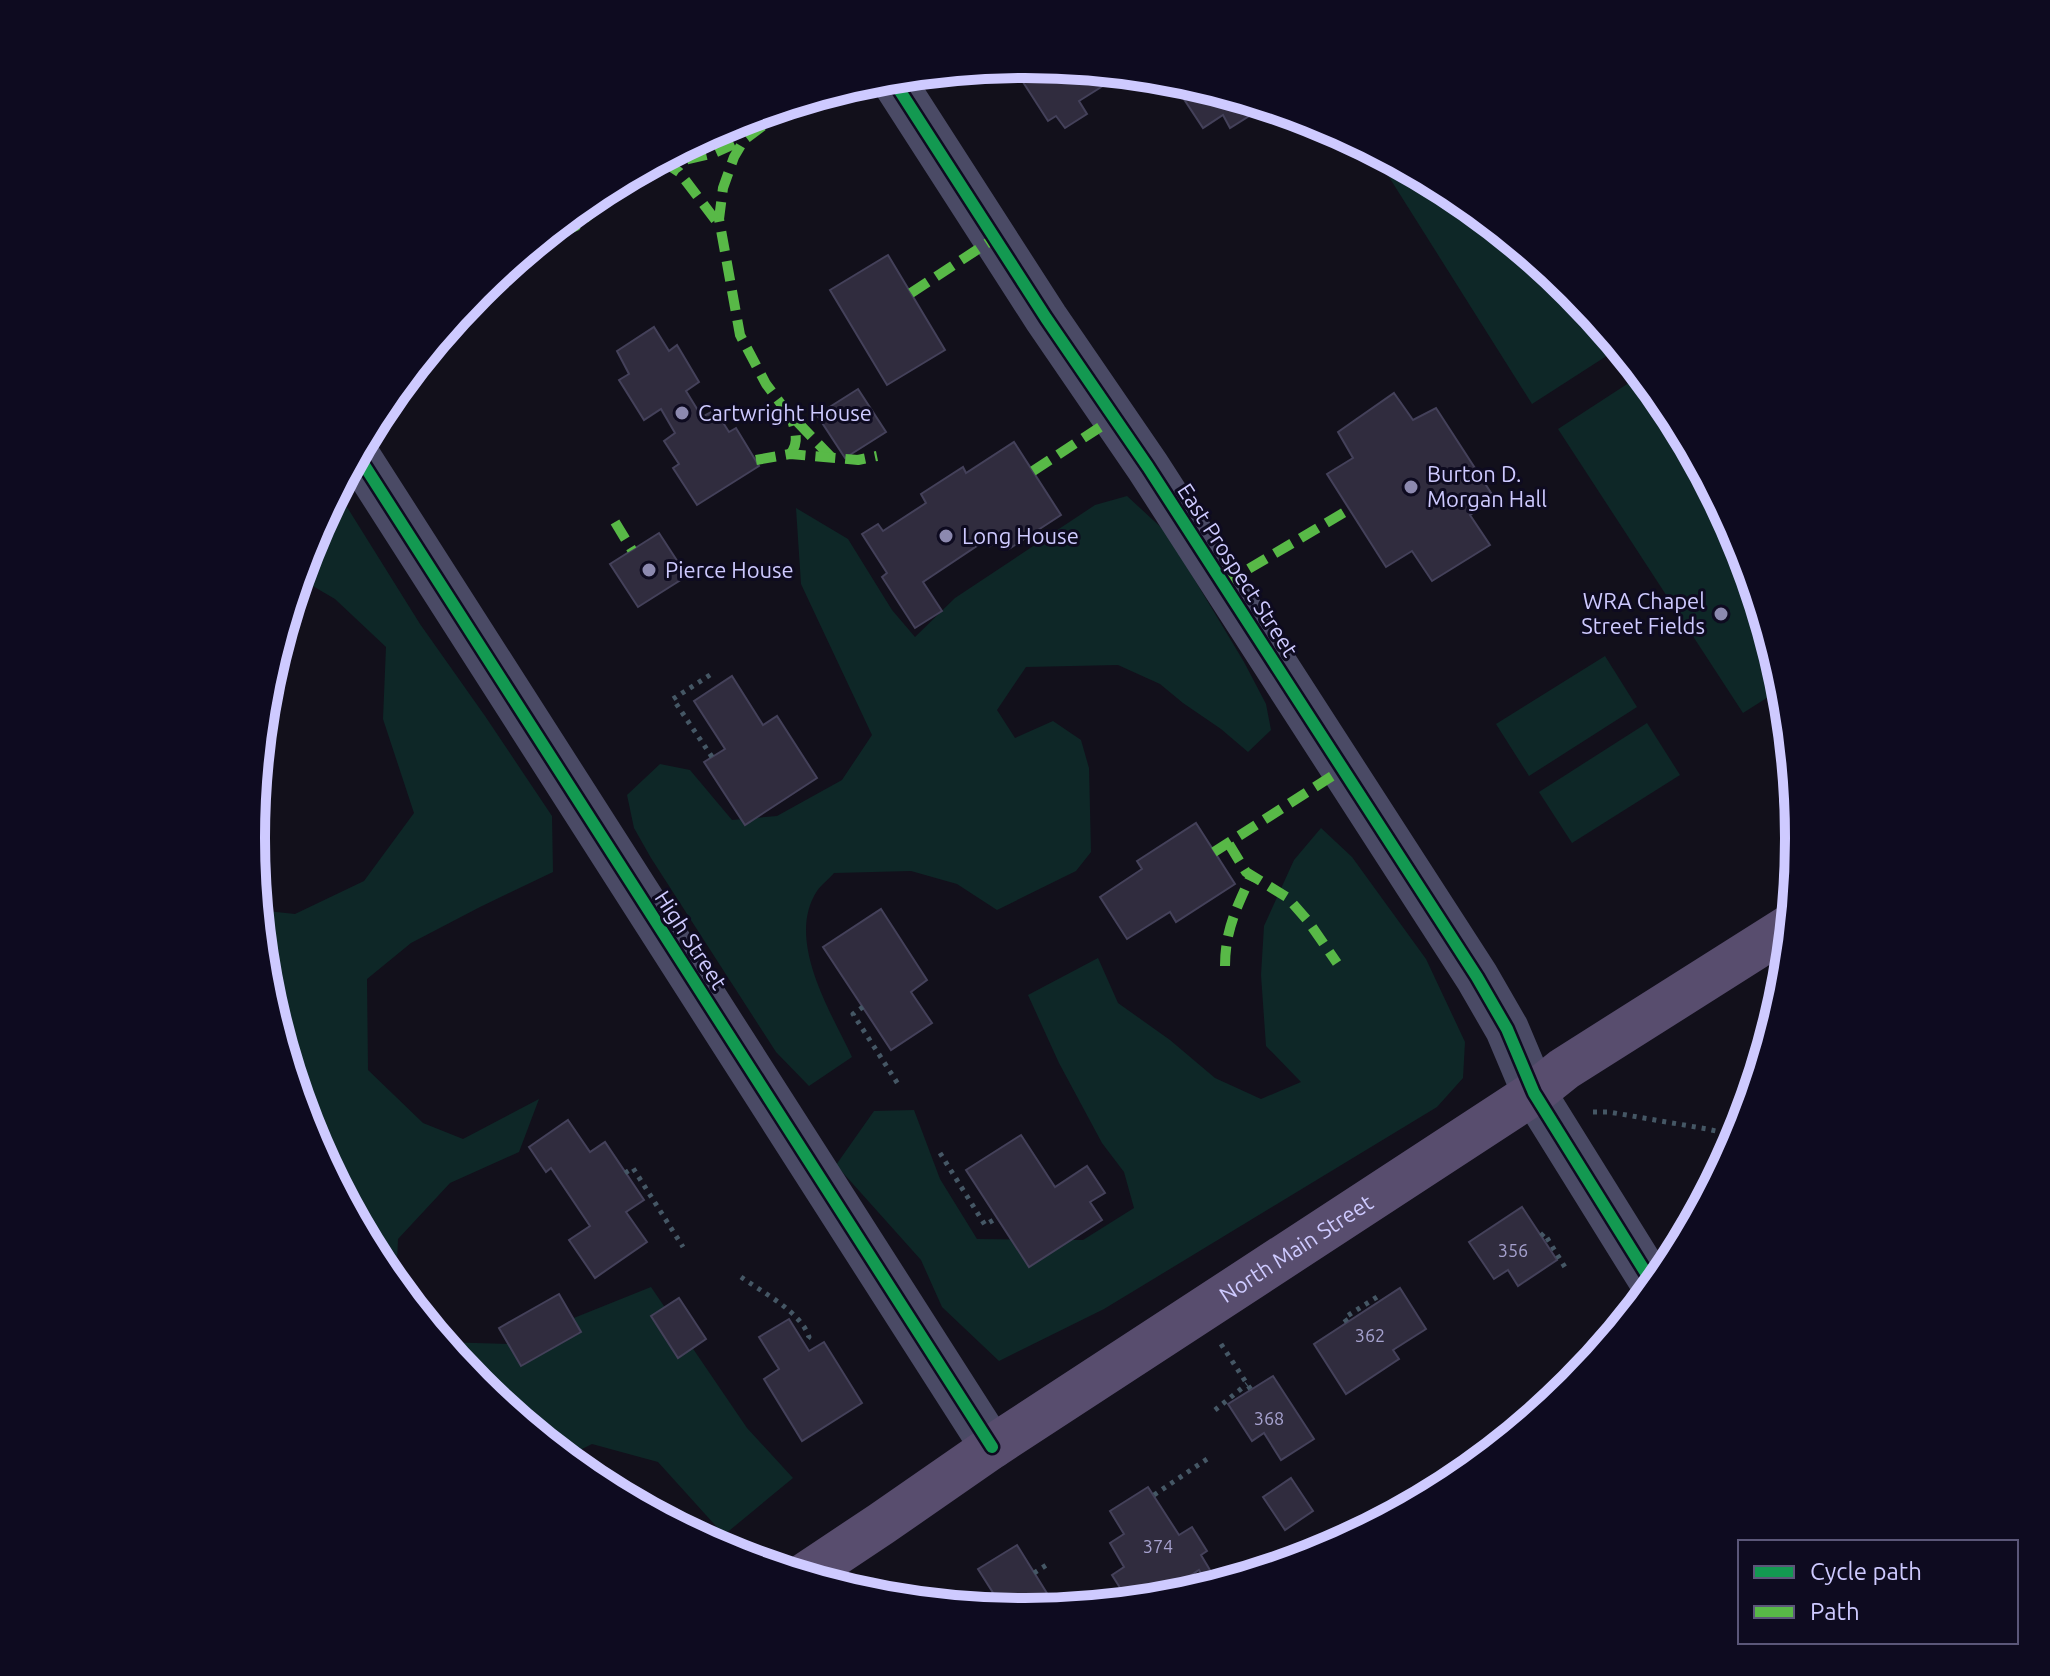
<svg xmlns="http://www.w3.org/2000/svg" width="2050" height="1676" viewBox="0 0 2050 1676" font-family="Ubuntu,sans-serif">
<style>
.green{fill:#0e2727}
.building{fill:#302c3e;stroke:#44415a;stroke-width:2}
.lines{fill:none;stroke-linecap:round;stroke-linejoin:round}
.path{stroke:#455765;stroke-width:5;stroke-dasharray:4 6;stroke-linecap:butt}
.minor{stroke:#4a4a65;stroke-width:44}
.major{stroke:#584d6e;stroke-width:44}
.quiet{stroke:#58b947;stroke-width:10;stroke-dasharray:20 10;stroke-linecap:butt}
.cycleway-casing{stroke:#0e0b20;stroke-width:17}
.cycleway{stroke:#139951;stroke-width:12}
.poi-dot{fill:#8c89af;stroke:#0e0b20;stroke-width:3}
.labels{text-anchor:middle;stroke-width:6;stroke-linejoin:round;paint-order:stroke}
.number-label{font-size:18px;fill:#a6a2cf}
.poi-label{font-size:22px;fill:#cecaff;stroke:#0e0b20;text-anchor:start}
.street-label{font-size:22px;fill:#cecaff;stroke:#0e0b20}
.rim{fill:none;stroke:#cecaff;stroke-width:10}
</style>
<rect width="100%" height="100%" fill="#12101b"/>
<g class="green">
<path d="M1372 150 1455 195 1573 291 1619 348 1532 404Z"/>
<path d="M1641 375 1669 408 1740 542 1784 687 1743 713 1558 429Z"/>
<path d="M337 491 420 624 485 716 552 816 553 872 480 907 411 943 367 979 368 1070 423 1123 463 1139 539 1099 519 1152 450 1183 398 1239 396 1285 381 1268 310 1134 266 989 258 910 295 914 364 881 414 813 383 719 386 647 335 599 299 578 310 541Z"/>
<path d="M1127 496 1166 532 1244 662 1266 704 1271 730 1248 752 1221 729 1183 703 1160 684 1118 665 1026 667 997 710 1015 738 1053 721 1081 740 1089 768 1091 852 1076 871 997 910 957 884 911 871 834 873C829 879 821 885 817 891 785 940 831 1012 852 1057L809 1086 776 1052 651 858 634 828 627 795 660 764 690 770 732 820 777 816 842 780 872 735 801 584 796 508 848 539 892 610 915 637 955 598 1095 505Z"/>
<path d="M1605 656 1637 707 1529 776 1496 724Z"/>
<path d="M1647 723 1680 775 1572 843 1539 792Z"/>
<path d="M1321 828 1352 857 1426 959 1465 1042 1463 1078 1437 1107 1104 1309 999 1361 942 1307 921 1260 836 1165 874 1111 914 1110 940 1179 977 1239 1083 1240 1134 1208 1124 1172 1102 1143 1059 1063 1028 995 1098 958 1118 1003 1170 1040 1215 1078 1261 1099 1301 1082 1266 1046 1261 975 1264 926 1294 860Z"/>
<path d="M651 1287 747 1428 793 1478 724 1535 658 1462 592 1444 566 1457 477 1385 442 1342 509 1344Z"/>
</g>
<g class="building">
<path d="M1025 64 1122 74 1079 101 1087 114 1065 128 1056 116 1048 121 1012 65Z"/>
<path d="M1170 78 1259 104 1262 108 1230 128 1223 115 1203 128Z"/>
<path d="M888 255 945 350 887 385 830 290Z"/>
<path d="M654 327 669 351 677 345 699 382 686 391 702 417 715 410 729 432 736 428 759 466 697 505 673 468 679 464 664 441 675 433 661 409 644 420 619 380 629 374 617 351Z"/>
<path d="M858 389 886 432 845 458 817 415Z"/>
<path d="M1394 393 1413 420 1436 408 1495 499 1470 515 1490 545 1432 581 1412 551 1386 567 1327 474 1353 458 1338 432Z"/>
<path d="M1014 442 1061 515 1009 549 1001 538 990 546 986 540 923 582 942 611 915 628 882 577 887 573 862 534 878 524 883 531 926 503 921 494 963 467 966 473Z"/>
<path d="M659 533 687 576 638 607 610 564Z"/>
<path d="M732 676 763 725 777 716 817 778 745 825 704 762 725 749 694 701Z"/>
<path d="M1196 823 1235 884 1176 922 1170 912 1127 939 1100 897 1142 869 1137 861Z"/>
<path d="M881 909 927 980 911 992 932 1023 891 1050 823 947Z"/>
<path d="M568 1120 590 1152 605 1142 644 1200 626 1212 647 1242 595 1278 569 1240 590 1226 551 1168 546 1172 529 1147Z"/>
<path d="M1021 1135 1055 1187 1087 1166 1105 1193 1090 1202 1102 1220 1029 1267 966 1170Z"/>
<path d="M1522 1207 1557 1260 1518 1286 1508 1270 1494 1279 1469 1242Z"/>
<path d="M1400 1288 1426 1329 1393 1350 1399 1359 1346 1394 1314 1344Z"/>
<path d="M559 1294 581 1332 521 1366 499 1328Z"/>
<path d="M679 1298 706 1339 678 1358 651 1316Z"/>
<path d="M789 1319 809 1351 824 1342 862 1403 802 1441 764 1379 779 1369 759 1337Z"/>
<path d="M1273 1376 1314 1439 1281 1460 1264 1433 1252 1441 1228 1404Z"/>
<path d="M1291 1478 1313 1511 1285 1530 1263 1497Z"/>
<path d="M1148 1487 1179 1535 1192 1527 1207 1551 1201 1555 1216 1580 1208 1584 1199 1570 1169 1590 1174 1597 1129 1602 1112 1575 1124 1567 1110 1543 1124 1534 1110 1511Z"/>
<path d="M1017 1545 1053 1603 1042 1610 1025 1612 1004 1610 978 1569Z"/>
</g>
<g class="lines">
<g class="path">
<path d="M710 675 673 699 712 757"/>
<path d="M863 1007 853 1014 898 1084"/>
<path d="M1593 1112H1609L1707 1129 1739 1136"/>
<path d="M940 1153 985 1225 997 1218"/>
<path d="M625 1173 633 1168 683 1247"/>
<path d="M1541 1236 1544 1233 1566 1269"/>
<path d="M741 1277C762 1292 801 1312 809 1337L804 1343"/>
<path d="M1347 1322 1344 1318 1377 1297"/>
<path d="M1221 1344 1251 1390"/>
<path d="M1215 1410 1247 1384"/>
<path d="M1154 1495 1210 1457"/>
<path d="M1034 1573 1048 1564"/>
<path d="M871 1579 884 1598"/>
</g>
<g class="minor">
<path d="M891 77 1046 318 1148 467 1477 977 1507 1029 1534 1093 1654 1286"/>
<path d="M357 454 992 1447"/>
</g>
<path class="major" id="s1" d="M803 1576 881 1524 992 1447 1534 1093 1564 1069 1790 926"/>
<g class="quiet">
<path d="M785 106 768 122 744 140 734 157 723 188 719 219 740 335 766 384 784 408 831 457"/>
<path d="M665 159 667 164 679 172 720 226"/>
<path d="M532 246 576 226 624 186 644 172 667 164 714 153 743 140"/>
<path d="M911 293 995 238"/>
<path d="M790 454C800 443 795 430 791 417"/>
<path d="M756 460 790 454 858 460 877 456"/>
<path d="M1033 471 1114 418"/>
<path d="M615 522 632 550"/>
<path d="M1223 584 1350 509"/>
<path d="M1229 844 1246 872 1288 898 1308 921 1337 963"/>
<path d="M1214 852 1343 769"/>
<path d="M1225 966C1225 930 1237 907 1251 876"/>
</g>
<defs>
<g id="cycleway">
<path d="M891 77 1046 318 1148 467 1477 977 1507 1029 1534 1093 1654 1286"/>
<path d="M357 454 992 1447"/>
</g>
</defs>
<use href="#cycleway" class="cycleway-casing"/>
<use href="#cycleway" class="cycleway"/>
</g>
<g class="poi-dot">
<circle cx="682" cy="413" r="8"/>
<circle cx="1411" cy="487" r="8"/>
<circle cx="946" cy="536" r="8"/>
<circle cx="649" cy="570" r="8"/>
<circle cx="1721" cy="614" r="8"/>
</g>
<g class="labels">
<g class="number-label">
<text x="1513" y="1257">356</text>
<text x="1370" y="1342">362</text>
<text x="1269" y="1425">368</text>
<text x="1158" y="1553">374</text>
</g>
<g class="poi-label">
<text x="698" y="421">Cartwright House</text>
<text x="1427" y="482">Burton D.<tspan x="1427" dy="25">Morgan Hall</tspan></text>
<text x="962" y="544">Long House</text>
<text x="665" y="578">Pierce House</text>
<text x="1705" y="609" text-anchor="end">WRA Chapel<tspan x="1705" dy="25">Street Fields</tspan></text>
</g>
<g class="street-label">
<text transform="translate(1238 570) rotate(57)" y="8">East Prospect Street</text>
<text transform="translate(691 940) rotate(57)" y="8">High Street</text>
<text dy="8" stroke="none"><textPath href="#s1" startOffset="592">North Main Street</textPath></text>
</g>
</g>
<path d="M0 0H2050V1676H0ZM265 838a760 760 0 1 1 1520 0a760 760 0 1 1-1520 0Z" fill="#0e0b20" fill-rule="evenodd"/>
<path class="rim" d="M265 838a760 760 0 1 1 1520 0a760 760 0 1 1-1520 0Z"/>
<rect x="1738" y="1540" width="280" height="104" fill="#0e0b20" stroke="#5b5779" stroke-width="2"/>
<rect x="1754" y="1566" width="40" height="12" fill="#139951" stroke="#5b5779" stroke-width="2"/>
<text x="1810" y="1580" font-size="24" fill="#cecaff">Cycle path</text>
<rect x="1754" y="1606" width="40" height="12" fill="#58b947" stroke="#5b5779" stroke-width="2"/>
<text x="1810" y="1620" font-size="24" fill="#cecaff">Path</text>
</svg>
